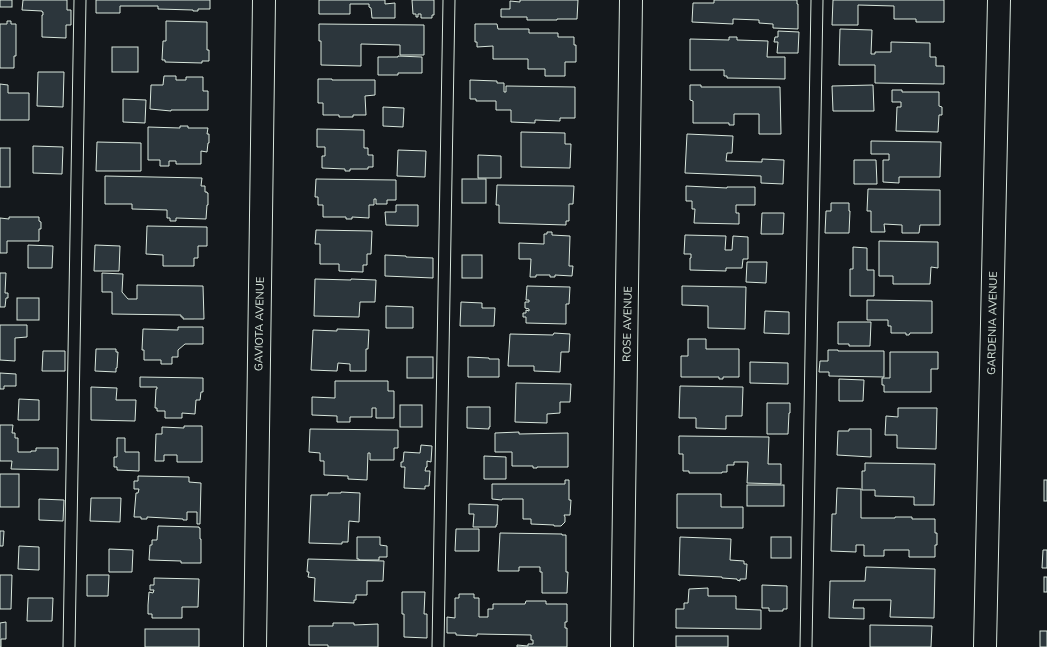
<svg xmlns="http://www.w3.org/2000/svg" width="1047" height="647" viewBox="0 0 1047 647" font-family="'Nunito Sans',sans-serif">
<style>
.building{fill:#2c363c;stroke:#d8e6dc}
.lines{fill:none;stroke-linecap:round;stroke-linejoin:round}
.service-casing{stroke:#d8e6dc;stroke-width:13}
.minor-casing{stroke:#d8e6dc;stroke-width:24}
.service{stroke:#14181c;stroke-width:11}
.minor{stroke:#14181c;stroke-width:22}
.labels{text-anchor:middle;stroke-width:3;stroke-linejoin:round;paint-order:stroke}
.street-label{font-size:11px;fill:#d8e6dc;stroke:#14181c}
</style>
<rect width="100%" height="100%" fill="#14181c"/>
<g class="building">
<rect x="0" y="0" width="12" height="7"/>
<path d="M23 0H67V10H71V25H66V38L42 37V15H43V12H42V11L22 10Z"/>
<path d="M96 0H210V9H198V11H193V10L158 9V6H120V13H96Z"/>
<path d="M319 0H385V4L395 3V18H372L371 8 369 7V4H350V14H319Z"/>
<path d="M412 0H434V15H432V18H421V14H418V17H416V14H413Z"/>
<path d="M520 0H578L577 19H557V20H527V17H501V9H510V1L520 2Z"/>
<path d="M714 0H797V4H798V29L773 28V24L759 23V20L733 19V24L692 22 693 3H714Z"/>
<path d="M833 0H944V22H916V19H894V6L858 5V25H832Z"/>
<path d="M7 21H11V24H16V56H14V68H0V24H7Z"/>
<path d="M166 21 207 22V50H209V61H202V63L165 62V60H162L163 41H166Z"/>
<path d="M319 24 424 25V55H400V45L361 44V66L321 65V41H319Z"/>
<path d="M475 24H497L498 29H529V33H558V37H574V45H576V62H565V76H545V69H528V59H493V46L477 47V42H475Z"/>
<path d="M840 29 872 30 871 54H875V52H891V42L930 43V57H936V66H944V84L875 83V65H839Z"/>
<path d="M778 31 799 32 798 53H777L778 42H774L775 37H778Z"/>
<path d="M729 37H737V40L768 41 767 57H785V79L727 78V76H724V70H690V39L729 40Z"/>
<rect x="112" y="47" width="26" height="25"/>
<path d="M398 56 422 57V73H398V75H378V57H398Z"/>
<path d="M38 72H64L63 107 37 106Z"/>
<path d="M164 76H176V80H186V77H203V91H208V110H171V111L150 109 151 85H163Z"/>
<path d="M318 79H332V80H375V95L365 96 366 115H353V117H339V115H323V103H318Z"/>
<path d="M470 80 497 81V83H504V92H506V86L575 87V118H560V121L535 120V123L511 122V110H496V101H476V99H470Z"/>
<path d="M0 84 8 85V93H29V120H0Z"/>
<path d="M690 85H701V87H780L781 134H759V114H734V125H729V123H693V101L690 100Z"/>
<path d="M873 85 874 111H833L832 86Z"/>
<path d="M892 90H902V92H939V106L942 107V115H939L938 132 896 131 897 107H901V102H892Z"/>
<path d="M123 99 146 100 145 123 123 122Z"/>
<path d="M383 107 404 108 403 127 383 126Z"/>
<path d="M180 126H188V128H208L207 134H209V143H208L207 152 201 151V164H176V161H169V166H160V160H148V127L180 128Z"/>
<path d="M317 129 364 130V148H368V155H373V167H368V169H350V171H345V169L322 168V156H325V147H317Z"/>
<path d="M521 132 565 133V144H571L570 168 521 167Z"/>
<path d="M687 134 733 136 732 153H727L726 161 762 162V159L784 160 783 184 761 183V176L685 173Z"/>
<path d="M871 141 941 142 940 177H899V183L883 182V160H889V154H871Z"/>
<path d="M97 142 141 143V171H96Z"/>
<path d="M33 146 63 147 62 174 33 173Z"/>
<rect x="0" y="148" width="10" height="39"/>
<path d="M398 150 426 151 425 177 397 176Z"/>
<path d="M478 155 501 156V178H478Z"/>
<path d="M854 160H876L877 184H854Z"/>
<path d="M105 176 202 178 201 186H205V192H207V193H208V205H207L206 219 176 218V221H170V218H167V210L132 209V204H105Z"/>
<path d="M316 179 396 180V200H387V204H376V199H374V205H369V218L352 217V219H346V217H323V205H318V197H315Z"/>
<rect x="462" y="179" width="24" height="24"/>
<path d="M497 185 574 186 573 204H569V221H566V225L499 223V205H496Z"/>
<path d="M686 186 727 188V187H755V205H736V213H739V224L694 223 695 209H692V201H686Z"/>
<path d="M868 189 940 190V225H920L919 233H902V225L884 224 885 232H871V211H867Z"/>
<path d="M831 203H849V211H850L849 233H825L826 211H831Z"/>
<path d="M396 205H418V226L386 225 385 212H396Z"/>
<path d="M762 213H784L783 234H761Z"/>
<path d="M9 217H39V221L41 222V229H39V241H7V253H0V218L9 219Z"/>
<path d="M147 226 207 227V246H198V258H194V266H163V255L146 254Z"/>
<path d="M316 230 372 231 371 254H367V265H363V272L339 271V264H320V244H315Z"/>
<path d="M547 232H552V235L570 236 569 266H573L572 276 555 275V277H550V275H536V277H530L531 259H519V243L544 244V234H547Z"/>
<path d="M685 235 726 236 725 250H732L733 236 748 237V259H743L742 268H726V271L690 270V258H691V254H684Z"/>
<path d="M879 241 938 242V268L931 267 930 284H893V276H879Z"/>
<path d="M28 245 53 246 52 268H28Z"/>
<path d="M95 245 120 246 119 271H94Z"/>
<path d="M853 247 867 248V270H874V296H850V269H853Z"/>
<path d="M385 255 406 256V257L433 258V278L385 276Z"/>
<rect x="462" y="255" width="20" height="23"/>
<path d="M747 262H767L766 283 746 282Z"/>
<path d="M0 273H6L5 293H8V298H6L5 307H0Z"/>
<path d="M102 273 123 274 122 292 128 299H137V285L203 286 204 319H183V317H181V315L112 314V292H102Z"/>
<path d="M315 279 351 280V279L376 280 375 302H360L359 317 314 316Z"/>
<path d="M527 286 570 287 569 304H566V324L526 323V317H523V313H526V310L529 311V309L525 308V302H529V300H526Z"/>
<path d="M682 286 746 287 745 329 708 328V306L682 305Z"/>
<rect x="17" y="298" width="22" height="22"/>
<path d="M867 300 932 301V333H910L909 335H906V333H891V326H888V320H867Z"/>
<path d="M461 302 482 303V308H495L494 326H460Z"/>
<path d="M386 306 413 307V328H386Z"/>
<path d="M765 311 789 312V334L764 333Z"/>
<path d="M838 322H871L870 346H849V344H838Z"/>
<path d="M0 325H27V337L15 338V361L0 360Z"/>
<path d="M178 327H203V344H185L178 350V357H172V364H161V360H144V350H142L143 329 178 330Z"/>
<path d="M337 329 369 330 368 349H366V371H350V364L338 363 337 371 311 370 313 330 337 331Z"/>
<path d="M554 333 570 334 569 352H561L560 372 534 371V366H508L510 334 553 335Z"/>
<path d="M688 339H706V349H739V377H723V379H719V377H681V356H688Z"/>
<path d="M96 349H116V352H118L117 368H116V372L95 371Z"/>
<path d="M828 350H838V351H884V377L829 376V372H819L820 361H828Z"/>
<path d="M43 351H65V371H42Z"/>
<path d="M890 352H938V369H931V392H884V385H882V378H890Z"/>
<rect x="407" y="357" width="26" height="21"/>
<path d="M468 357 489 358V359H499V377H468Z"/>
<path d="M750 362 788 363V384L750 383Z"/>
<path d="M0 373 16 374V386H4V389H0Z"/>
<path d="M140 377 203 378V392H201L200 400H196L195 414 182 413V418H165V411H157V408H155L156 389H157V387H140Z"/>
<path d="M839 379 864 380 863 401H839Z"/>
<path d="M335 381H388V391H394V418H376V408H372V417H350V422H337V416L312 415V397L335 398Z"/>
<path d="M516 383 571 384 570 402H560V413L547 414V423L515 422Z"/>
<path d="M680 386 743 387 742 416H726V429L696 428V418H679Z"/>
<path d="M91 387 117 388 116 400H136L135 421 91 420Z"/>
<path d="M19 399 39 400V420H18Z"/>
<path d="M767 403H790V413H789L788 434H767Z"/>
<rect x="400" y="405" width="22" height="22"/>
<path d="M467 407H490V427H489V429L467 428Z"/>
<path d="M898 408H937L936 449 897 448V435H885L886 416 898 417Z"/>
<path d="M0 425H13L12 433H15V438H18V452H31V451H36V448H58V470L11 469 12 461H0Z"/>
<path d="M184 426H202V462H177V455H164V461H155L156 434H162V427L184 428Z"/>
<path d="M310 429 398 430V448H394V460H370V453H368L367 480 348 479V476L324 475V461H320V453L309 452Z"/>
<path d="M849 429H871V457L837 455 838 431H849Z"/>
<path d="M519 432V434L568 433V467H537V468H533V466H512V452H495V433Z"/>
<path d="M679 436 769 437 768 464H781V484L747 483 748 462H734V465H727V472H722V473H689V471H683V454H679Z"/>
<path d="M117 438H125V452H139V471L117 470V467H114V457H117Z"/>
<path d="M421 445 432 446 431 462 427 461V467H426L425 471H430L429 486H425V489L404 488 405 467H401V462H403L404 452 420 453Z"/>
<path d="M484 456 506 457V479H484Z"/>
<path d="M865 463 935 464 934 505H914V497L875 496V490H862V471H865Z"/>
<rect x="0" y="474" width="19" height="33"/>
<path d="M138 476 189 477V482L201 483 200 524H197V512H187V520H183V519L147 517V519H141V517H134L136 493H138L139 489H134V481H138Z"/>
<path d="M565 480H569V500H571L570 515H564L565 517V522L561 526H554V525L531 524V519H523V499H502V500L492 499V484H565Z"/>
<rect x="1044" y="480" width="3" height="21"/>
<rect x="747" y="485" width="37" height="21"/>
<path d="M837 488 861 489V518H895V517H912V519H935V533H937V545H935V557H909V550H884V556H864V545H856V552L831 551 832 514H836Z"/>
<path d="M341 492 360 493 359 522 349 521 348 542H342V544L309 543 311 495H328V493H341Z"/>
<path d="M677 494H721V507H743V528H677Z"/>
<path d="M91 498H121L120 522 90 521Z"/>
<path d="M39 499 64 500 63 521 39 520Z"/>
<path d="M469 504 498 505 497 525H496V527H473L474 514H469Z"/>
<path d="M158 526 199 527V528H200V539H201V563H181V561L149 560 150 545H152V540H157Z"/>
<path d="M456 529H479V551H455Z"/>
<path d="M0 531H4L3 546H0Z"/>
<path d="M500 533 562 534V535H566V572H568L567 593H542V572H540V567H519V571H498Z"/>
<path d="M357 537H380V545L387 546V557H379V560H359V559H357Z"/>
<path d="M680 537 731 539 730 560 744 561V564H747L746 579H740V581L737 580V579L722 578V577L679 575Z"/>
<rect x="771" y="537" width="20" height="21"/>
<path d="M19 546 39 547V570L18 569Z"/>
<path d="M109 549 133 550 132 572H109Z"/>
<path d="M1043 550H1047V568H1042Z"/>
<path d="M308 559 384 561 383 581H367V595H356V600H354V603L314 601 315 578 308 577 309 572H307Z"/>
<path d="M866 567 935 569 934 618 890 617 891 600H854L853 608H864V619L829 618 830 581H865Z"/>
<path d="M0 575H12L11 609H0Z"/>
<path d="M87 575H109L108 596H87Z"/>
<rect x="1044" y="577" width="3" height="15"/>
<path d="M154 578 199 579 198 607H182V618H152V614H148V605L149 592 153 593 154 590H150V585H154Z"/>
<path d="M762 585 787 586V609H783V611H769V608H762Z"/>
<path d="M708 588V596H736V609L761 610V629L676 628V609H684V603H688L689 589Z"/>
<path d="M402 592H425L424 614H427V638L404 637V614H402Z"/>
<path d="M459 594H474V598H479V617H488V609H493V604H525L526 601H546V604H567V622H565V628H567V647H517V645L528 646V644H533V640H531V635L477 634V636L456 635V633H447V617L455 618V598H459Z"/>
<path d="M28 598H53L52 621H27Z"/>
<path d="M6 622V639H1V647H0V623Z"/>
<path d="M333 623H354V625L378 624V647H328V645H309V626H333Z"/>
<path d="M870 625 932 626 931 647H870Z"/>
<rect x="145" y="629" width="54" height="18"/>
<rect x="1040" y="631" width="7" height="16"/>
<rect x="676" y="636" width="52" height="11"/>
</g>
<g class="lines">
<defs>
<g id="service">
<path d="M69 647 80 0"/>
<path d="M438 647 449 0"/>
<path d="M806 647 817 0"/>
</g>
<g id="minor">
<path d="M255 647 264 0"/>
<path d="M622 647 631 0"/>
<path d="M985 647 999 0"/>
</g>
</defs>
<use href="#service" class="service-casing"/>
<use href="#minor" class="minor-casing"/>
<use href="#service" class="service"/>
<use href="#minor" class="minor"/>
</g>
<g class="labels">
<g class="street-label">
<text transform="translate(992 323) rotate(-89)" y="4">GARDENIA AVENUE</text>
<text transform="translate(259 324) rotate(-89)" y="4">GAVIOTA AVENUE</text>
<text transform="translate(627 324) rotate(-89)" y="4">ROSE AVENUE</text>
</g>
</g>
</svg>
